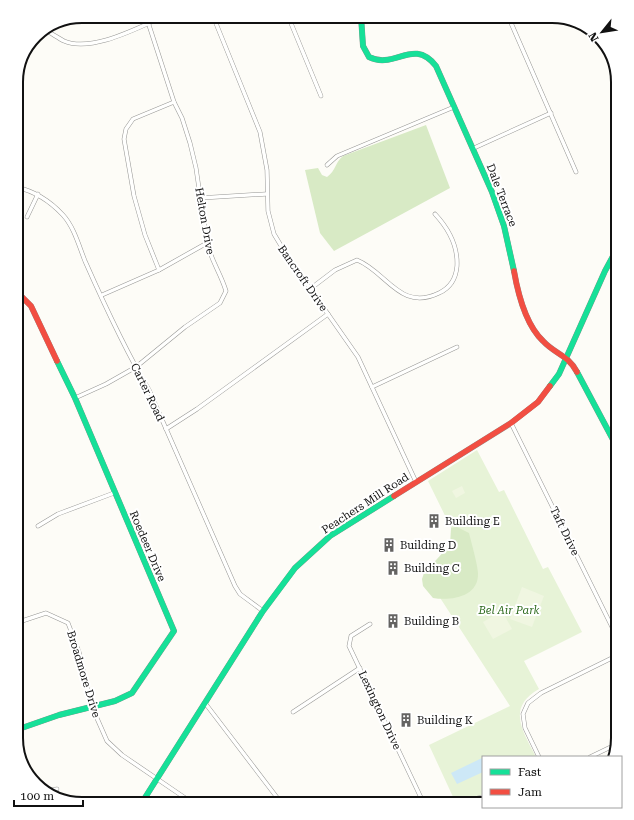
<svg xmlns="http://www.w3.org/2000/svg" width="634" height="820" viewBox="0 0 634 820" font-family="'Roboto Serif',serif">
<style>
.green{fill:#e7f3d7}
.forest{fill:#d8eac5}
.pitch{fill:#f0f6e1}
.water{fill:#cde8f7}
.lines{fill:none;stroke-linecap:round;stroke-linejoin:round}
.street-casing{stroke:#979795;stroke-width:4.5}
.fast-casing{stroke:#8e8d8b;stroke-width:6}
.jam-casing{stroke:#8e8d8b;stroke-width:6}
.street{stroke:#fffffe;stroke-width:3.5}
.fast{stroke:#16e098;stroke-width:5.5}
.jam{stroke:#f24e42;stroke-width:5.5}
.labels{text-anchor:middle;stroke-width:4;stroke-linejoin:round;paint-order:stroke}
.street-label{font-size:11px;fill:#111;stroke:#fff}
.poi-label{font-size:11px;fill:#111;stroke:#fff;text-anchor:start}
.park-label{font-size:11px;font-style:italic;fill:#2f6b1f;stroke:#fff}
.rim{fill:none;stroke:#111;stroke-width:2}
</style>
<rect width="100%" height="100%" fill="#fdfcf7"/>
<path class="green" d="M477 450 499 492 504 490 543 569 548 567 582 632 524 661 539 689C506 708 523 731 536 757H483V795L454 799 429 745 510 706 424 573 451 555 455 536 428 481Z"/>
<g class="forest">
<path d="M426 125 450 188 334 251 320 233 305 170 318 168 322 175 327 177C336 171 335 162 343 156Z"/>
<path d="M457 527 469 533C471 541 478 566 478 573 479 597 451 601 433 598L423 586 422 579 424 573 450 545 451 528Z"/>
</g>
<g class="pitch">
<path d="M462 486 465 493 456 498 452 491Z"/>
<path d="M522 587 544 596 532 627 510 619Z"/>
<path d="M502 611 512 629 493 639 483 622Z"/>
</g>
<path class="water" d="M482 758 483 772 457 784 451 773Z"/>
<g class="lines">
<defs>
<g id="street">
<path d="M213 16 260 132 267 170 268 211 274 234 286 254 358 357 416 482"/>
<path d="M288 16 321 96"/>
<path d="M508 16 576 172"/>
<path d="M45 30C51 33 58 38 64 41 92 53 139 27 165 16"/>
<path d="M474 148 551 113"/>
<path d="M327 165 337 156 454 107"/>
<path d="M16 187C34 191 50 201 63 215 74 227 79 246 85 261 104 304 125 350 149 390L235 586 240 594 263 611"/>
<path d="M200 198 266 194"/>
<path d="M27 217 38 194"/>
<path d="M612 259 618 270"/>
<path d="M159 270 145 235 134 196 124 139 126 129 133 119 174 102"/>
<path d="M310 289 335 270 357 260C387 272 400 312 439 293 450 288 456 278 457 266 458 246 448 228 435 214"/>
<path d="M102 295 159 270 207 243"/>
<path d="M372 387 457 347"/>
<path d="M75 398 106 384 136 367 185 327 220 303 226 291C221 274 211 260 207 243L196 168 190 143 182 118 174 102 146 16"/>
<path d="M511 423 618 639"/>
<path d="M166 429 197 409 328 314"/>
<path d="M38 526 58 514 114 493"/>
<path d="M16 623 46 613 68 623 79 652 92 707 107 741 122 755 194 804"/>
<path d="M370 624 351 636 349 646 424 804"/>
<path d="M205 703 282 804"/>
<path d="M293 712 360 668"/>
<path d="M539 757 525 728 523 714 528 703 541 693 618 655"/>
<path d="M590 757 617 744"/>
<path d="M44 791 57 789"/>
<path d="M449 804 483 797"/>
</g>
<g id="fast">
<path d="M361 16 363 46 369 57C395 70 413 37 436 66L492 192 504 226 514 271"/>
<path d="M577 372 618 449"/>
<path d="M550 386 559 374 605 271 618 247"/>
<path d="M16 730 59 715 115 701 132 693 174 631 75 398 57 361"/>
<path d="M141 804 263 611 295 568 330 536 394 496"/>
</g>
<g id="jam">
<path d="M514 271C518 294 525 324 543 341 555 354 568 355 577 372"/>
<path d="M16 296H21L31 306 57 361"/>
<path d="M394 496 511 423 538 402 550 386"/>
</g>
</defs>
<use href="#street" class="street-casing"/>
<use href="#fast" class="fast-casing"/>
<use href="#jam" class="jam-casing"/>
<use href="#street" class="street"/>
<use href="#fast" class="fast"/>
<use href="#jam" class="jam"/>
</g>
<defs>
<symbol id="building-bare" viewBox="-9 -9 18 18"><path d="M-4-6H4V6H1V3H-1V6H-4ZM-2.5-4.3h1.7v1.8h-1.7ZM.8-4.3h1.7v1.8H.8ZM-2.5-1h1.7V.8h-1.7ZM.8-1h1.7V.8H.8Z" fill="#646362" stroke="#fff" stroke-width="2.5" paint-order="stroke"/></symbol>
</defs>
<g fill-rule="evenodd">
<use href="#building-bare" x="424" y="511" width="20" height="20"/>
<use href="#building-bare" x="379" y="535" width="20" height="20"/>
<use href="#building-bare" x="383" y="558" width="20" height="20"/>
<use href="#building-bare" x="383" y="611" width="20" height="20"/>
<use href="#building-bare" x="396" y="710" width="20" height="20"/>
</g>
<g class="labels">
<g class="street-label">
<text transform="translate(502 195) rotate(69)" y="4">Dale Terrace</text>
<text transform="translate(205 221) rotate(80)" y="4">Helton Drive</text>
<text transform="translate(303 278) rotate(55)" y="4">Bancroft Drive</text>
<text transform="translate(148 392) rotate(64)" y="4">Carter Road</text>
<text transform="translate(365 503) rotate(-33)" y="4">Peachers Mill Road</text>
<text transform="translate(565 531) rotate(64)" y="4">Taft Drive</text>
<text transform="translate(148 546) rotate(67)" y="4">Roedeer Drive</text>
<text transform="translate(84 674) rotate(73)" y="4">Broadmore Drive</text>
<text transform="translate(380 710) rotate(65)" y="4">Lexington Drive</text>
</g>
<g class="poi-label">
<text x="445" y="525">Building E</text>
<text x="400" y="549">Building D</text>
<text x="404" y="572">Building C</text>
<text x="404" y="625">Building B</text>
<text x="417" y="724">Building K</text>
</g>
<g class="park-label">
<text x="509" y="614">Bel Air Park</text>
</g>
</g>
<path d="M0 0H634V820H0ZM82 23H552A59 59 0 0 1 611 82V738A59 59 0 0 1 552 797H82A59 59 0 0 1 23 738V82A59 59 0 0 1 82 23Z" fill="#fff" fill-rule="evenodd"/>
<path class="rim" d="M82 23H552A59 59 0 0 1 611 82V738A59 59 0 0 1 552 797H82A59 59 0 0 1 23 738V82A59 59 0 0 1 82 23Z"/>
<rect x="482" y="756" width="140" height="52" fill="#ffffff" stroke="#a0a0a0"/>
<rect x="490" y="769" width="20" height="6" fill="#16e098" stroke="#a0a0a0"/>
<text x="518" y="776" font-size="12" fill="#111111">Fast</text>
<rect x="490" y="789" width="20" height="6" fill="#f24e42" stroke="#a0a0a0"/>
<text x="518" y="796" font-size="12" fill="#111111">Jam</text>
<g transform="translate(602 32) rotate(240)" stroke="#ffffff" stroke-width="3" paint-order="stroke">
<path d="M0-3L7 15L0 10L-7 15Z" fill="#111111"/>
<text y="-6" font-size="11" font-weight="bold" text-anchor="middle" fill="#111111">N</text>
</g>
<path d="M14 800v6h69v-6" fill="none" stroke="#111111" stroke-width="2"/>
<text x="20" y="800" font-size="12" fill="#111111" stroke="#ffffff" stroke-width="3" paint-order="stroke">100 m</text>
</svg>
